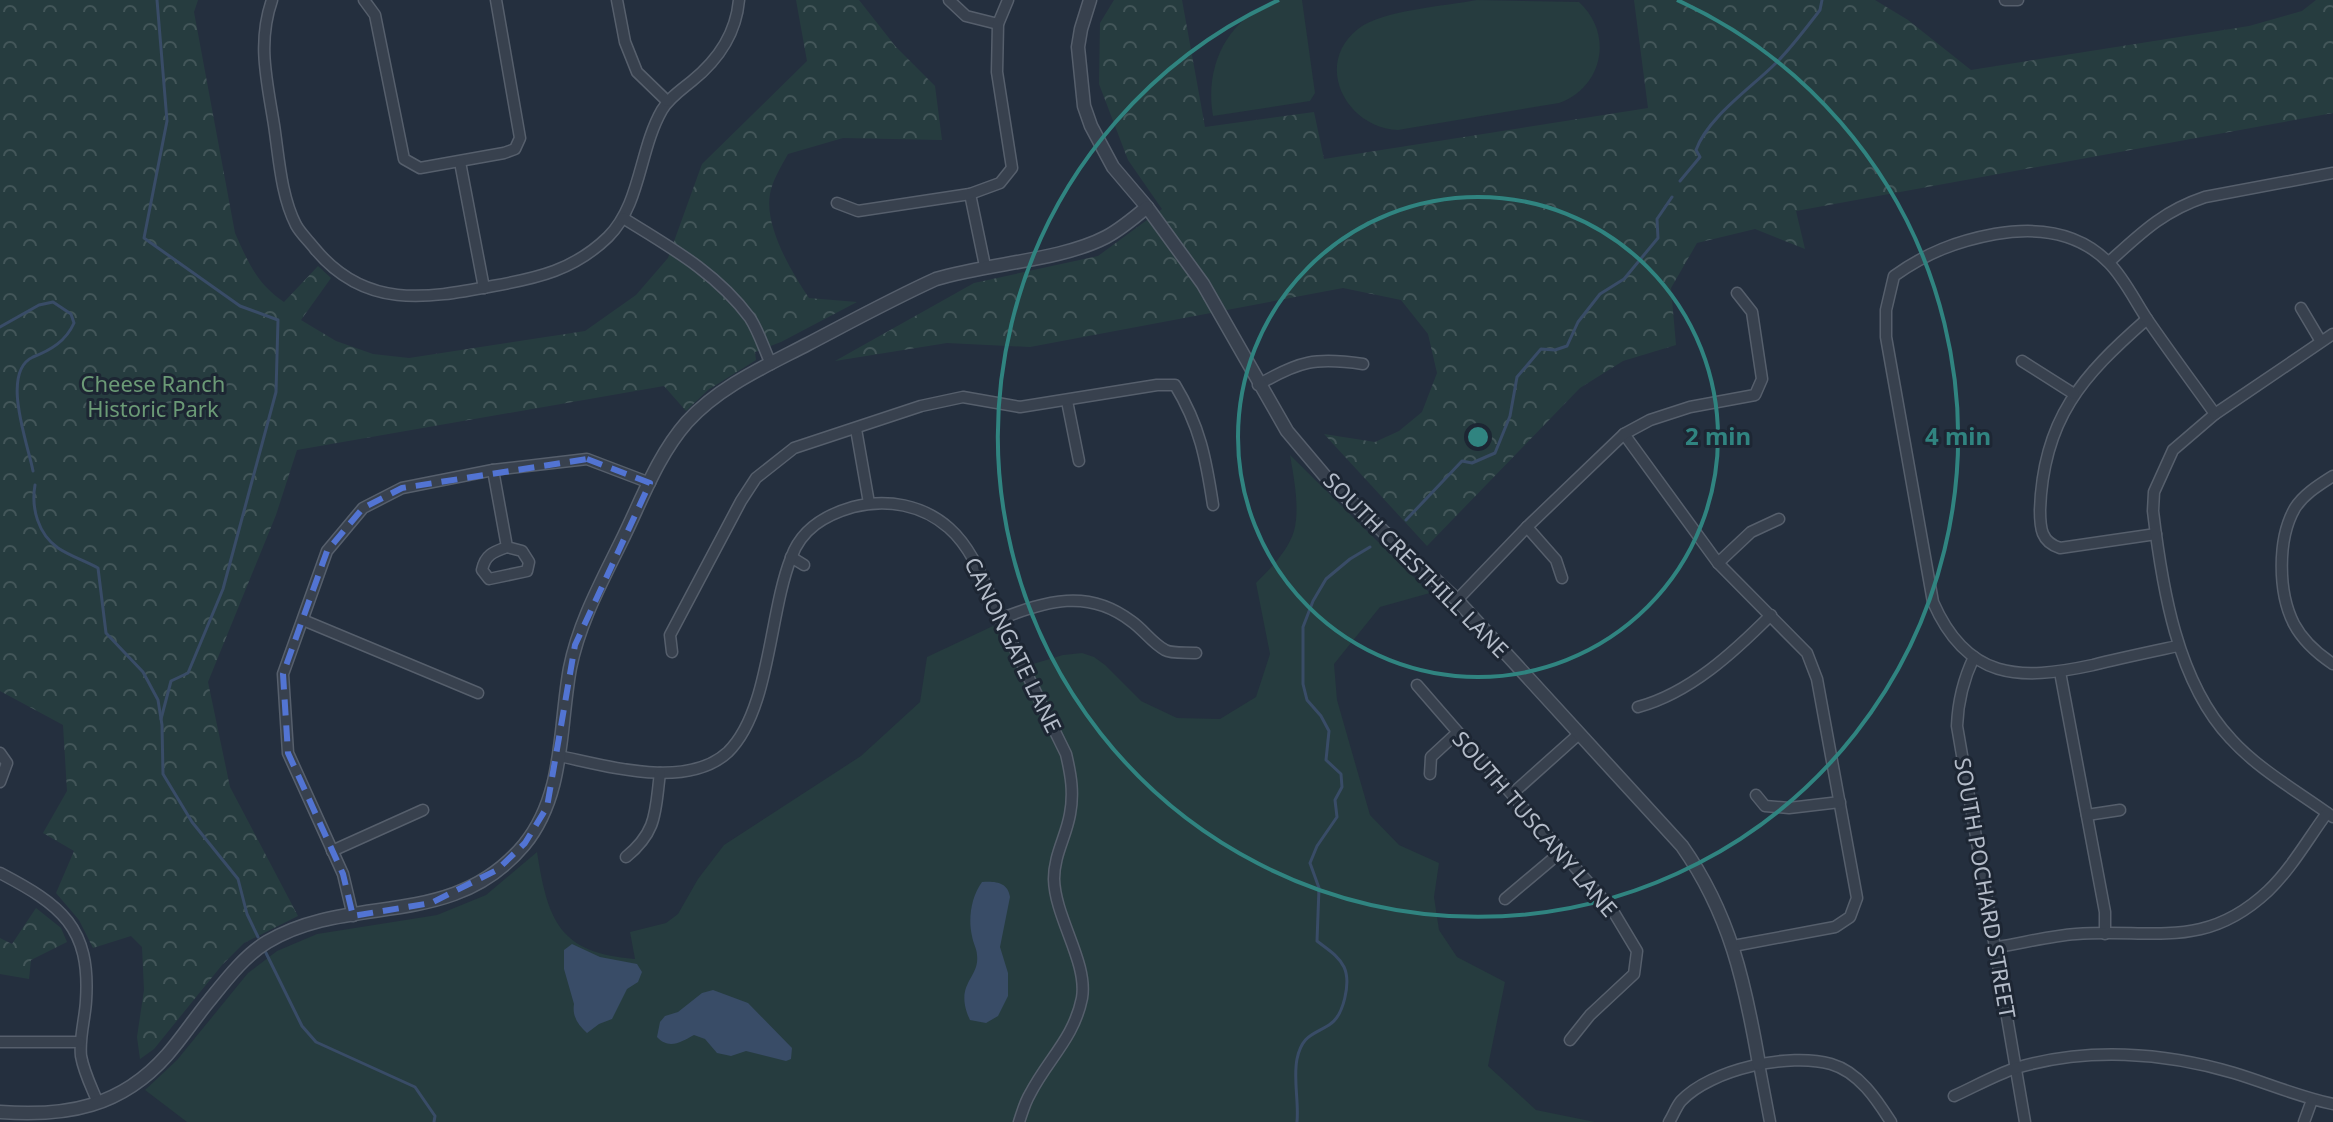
<svg xmlns="http://www.w3.org/2000/svg" width="2333" height="1122" viewBox="0 0 2333 1122" font-family="'Noto Sans',sans-serif">
<style>
.green{fill:#263c3f}
.park{fill:url(#park-crowns)}
.water{fill:#394c67}
.lines{fill:none;stroke-linecap:round;stroke-linejoin:round}
.stream{stroke:#394c67;stroke-width:3}
.minor-casing{stroke:#565f6c;stroke-width:13}
.tertiary-casing{stroke:#565f6c;stroke-width:15}
.minor{stroke:#38414e;stroke-width:10}
.tertiary{stroke:#38414e;stroke-width:12}
.marked{fill:none;stroke:#5274d3;stroke-width:6;stroke-dasharray:16 10;stroke-linejoin:round}
.ring{fill:none;stroke:#308480;stroke-width:4}
.labels{text-anchor:middle;stroke-width:6;stroke-linejoin:round;paint-order:stroke}
.park-label{font-size:22px;fill:#6b9a76;stroke:#1d2633}
.street-label{font-size:22px;fill:#b4bcc9;stroke:#1d2633}
.centre{fill:#308480;stroke:#1d2633;stroke-width:4}
.ring-label{font-size:24px;text-anchor:middle;font-weight:bold;fill:#308480;stroke:#1d2633;stroke-width:6;stroke-linejoin:round;paint-order:stroke}
</style>
<defs>
<pattern id="park-crowns" width="20" height="18" patternUnits="userSpaceOnUse" patternTransform="scale(2)"><rect width="20" height="18" fill="#263c3f"/><path d="M2 6a3 3 0 1 1 6 0M12 15a3 3 0 1 1 6 0" fill="none" stroke="#435659"/></pattern>
</defs>
<rect width="100%" height="100%" fill="#242f3e"/>
<g class="green">
<path d="M1279 0H1302L1315 93 1310 101 1213 116C1204 65 1228 17 1279 0Z"/>
<path d="M1477 0 1579 2C1614 34 1603 87 1559 103L1398 130C1346 128 1313 64 1358 29 1382 10 1446 6 1477 0Z"/>
<path d="M1290 455 1430 593 1380 607 1334 664 1337 700 1370 815 1399 845 1439 863 1434 897 1439 930 1457 957 1505 982 1488 1066 1536 1110 1595 1122H187L145 1090 177 1060 248 973 277 951 317 934 437 915 486 895 537 852C548 921 559 953 635 959L630 932 666 923 678 914 698 879 724 845 861 756 920 702 927 657 993 626 1033 664 1063 655 1082 653 1094 657 1105 665 1141 701 1177 718 1220 719 1256 697 1270 654 1256 583C1270 569 1288 551 1294 531 1300 508 1294 479 1290 455Z"/>
</g>
<g class="park">
<path d="M0 0H198L194 12 235 233C248 262 257 284 284 302L318 266 331 278 301 320 336 341 373 354 409 358 585 331 636 295 668 258 702 164 807 61 796 0H859L896 47 935 86 942 140 843 138 788 154C782 165 772 181 770 194 764 226 792 273 809 298L857 302 781 342 755 352 756 360 708 390 686 411 664 386 297 450 276 515 208 682 230 787 298 916 244 943 222 965 154 1049 140 1059 137 1037 144 990 142 947 131 936 93 948 79 920 56 893 74 851 43 833 67 791 63 725 0 691Z"/>
<path d="M1114 0H1182L1205 127 1314 112 1324 159 1648 108 1634 0H1875L1908 20 1971 70 2249 26 2302 11 2316 0H2333V113L1796 211 1805 249 1755 229 1697 243 1671 288 1676 345 1623 361 1580 388 1427 546 1324 434 1375 442 1399 431 1422 412 1437 373 1428 334 1401 300 1343 288 1030 347 947 343 835 361 974 283 1098 256 1162 209 1128 160 1099 84 1100 23Z"/>
<path d="M36 908 61 928 67 942 31 960 29 979 0 974V938L12 944Z"/>
</g>
<g class="water">
<path d="M982 882C995 881 1008 882 1010 897L1000 947 1008 973V996L998 1016 986 1023 970 1020C953 983 980 979 977 955 977 949 973 943 972 936 968 919 971 897 982 882Z"/>
<path d="M572 944 600 957 637 964 642 972 638 982 627 989 612 1019 599 1024 587 1033C578 1025 572 1016 574 1004L564 969V950Z"/>
<path d="M713 990 748 1003 792 1048 791 1059 786 1061 746 1051 731 1056 717 1053 705 1039 694 1035C681 1042 669 1050 657 1037L660 1022 665 1016 678 1012 702 993Z"/>
</g>
<g class="lines">
<g class="stream">
<path d="M157 0 167 121 144 238 240 306 278 320 276 392 223 589 188 673 171 681 161 719"/>
<path d="M1680 181 1700 157 1696 150C1708 117 1751 88 1776 63 1792 47 1806 28 1820 10L1822 0"/>
<path d="M0 327 39 305 53 302 71 314 74 323C66 341 51 350 33 357 0 372 28 444 33 471"/>
<path d="M35 485C31 508 38 534 58 548 70 556 85 561 98 568L106 633 143 672 158 700 162 725 163 774 192 822 238 879 247 914 258 937"/>
<path d="M1406 520 1462 461 1472 463 1495 453 1510 416 1517 377 1541 349 1555 350 1567 346 1578 322 1600 294 1624 279 1658 238 1657 219 1672 197"/>
<path d="M265 951 302 1026 316 1042 415 1087 435 1116 434 1122"/>
<path d="M1297 1122C1299 1102 1293 1079 1297 1059 1302 1035 1313 1035 1329 1025 1344 1016 1351 982 1344 967 1339 956 1327 949 1317 941L1319 888 1310 863 1317 846 1337 817 1335 800 1342 787 1341 774 1326 760 1329 731 1321 716 1307 700 1303 684V627L1313 601 1326 579 1350 559 1370 547"/>
</g>
<defs>
<g id="minor">
<path d="M272 0C257 43 267 81 274 125 279 158 281 196 296 225 301 234 309 241 315 249 365 309 425 299 493 286 538 278 574 270 608 237 641 204 639 150 662 110 669 98 681 90 692 81 718 60 736 34 739 0"/>
<path d="M364 0 375 15 404 159 420 168 504 153 515 149 520 138 496 0"/>
<path d="M617 0 625 42 637 72 667 101"/>
<path d="M949 0 966 16 998 24"/>
<path d="M2005 0H2018"/>
<path d="M460 162 484 288"/>
<path d="M970 194 985 266"/>
<path d="M837 203 858 211 970 194 1000 183 1012 168 997 72 998 24 1008 0"/>
<path d="M623 218C670 247 717 273 750 318 759 332 764 349 771 364"/>
<path d="M2109 262C2141 233 2163 211 2205 197L2333 173"/>
<path d="M2301 308 2320 340"/>
<path d="M2147 319C2082 376 2043 419 2040 510 2040 528 2041 542 2060 548L2156 534"/>
<path d="M2333 334 2215 414 2173 450 2154 492 2153 511C2162 587 2177 682 2231 739 2259 770 2299 792 2333 817"/>
<path d="M2022 361 2074 394"/>
<path d="M1258 385C1299 361 1315 357 1363 364"/>
<path d="M1067 401 1079 461"/>
<path d="M856 429 869 503"/>
<path d="M1624 434 1718 563 1807 653 1817 679 1857 898 1850 917 1835 927 1733 946"/>
<path d="M493 470 507 547C493 552 485 555 482 570L489 579 527 571 529 562 522 551 507 547"/>
<path d="M2333 476C2319 485 2304 494 2295 508 2277 539 2278 593 2294 624 2303 641 2318 654 2333 664"/>
<path d="M1527 527 1556 560 1562 578"/>
<path d="M791 557 804 565"/>
<path d="M1718 563 1751 532 1779 519"/>
<path d="M1457 600 1527 527 1624 434 1650 420 1690 407 1755 395 1762 379 1752 312 1737 293"/>
<path d="M1000 619C1046 601 1088 588 1131 621 1143 629 1152 643 1165 650 1172 654 1187 652 1196 653"/>
<path d="M303 620 478 693"/>
<path d="M2178 646C2150 652 2121 658 2093 665 2019 681 1967 680 1933 602L1886 337V310L1894 276C1926 253 1957 241 1995 234 2036 227 2078 231 2109 263 2124 278 2135 301 2147 319 2169 351 2192 382 2215 414"/>
<path d="M672 652 670 635 741 501 756 478 794 448 921 406 963 397 1020 407 1157 385H1175C1200 426 1206 459 1213 505"/>
<path d="M1974 657C1963 680 1958 700 1957 726L2025 1122"/>
<path d="M2060 672 2105 912V934"/>
<path d="M1417 685 1613 911 1637 951 1634 974 1590 1015 1570 1040"/>
<path d="M1638 707C1690 693 1734 652 1771 615"/>
<path d="M0 753 7 763 0 782"/>
<path d="M559 756C608 766 687 790 728 752 770 711 769 613 791 558 801 529 825 515 853 507 887 498 923 505 949 528 975 551 986 588 1000 617 1021 663 1044 709 1066 754 1071 775 1074 793 1070 814 1066 837 1054 855 1054 879 1055 918 1088 962 1082 998 1074 1038 1048 1059 1030 1094 1025 1102 1022 1113 1019 1122"/>
<path d="M1430 774 1431 757 1457 733"/>
<path d="M1513 793 1579 734"/>
<path d="M1756 795 1765 806 1789 808 1840 802"/>
<path d="M2087 815 2120 810"/>
<path d="M332 851 423 810"/>
<path d="M626 857C658 831 655 811 660 773"/>
<path d="M0 873C61 905 91 927 86 1001 85 1019 79 1038 81 1056 84 1073 92 1088 98 1103"/>
<path d="M1505 899 1562 851"/>
<path d="M353 916 343 874 288 753 283 674 327 551 363 508 402 488 493 470 587 459 650 483"/>
<path d="M1997 947C2023 943 2049 936 2076 934 2152 928 2204 951 2268 891 2291 869 2308 839 2327 813"/>
<path d="M0 1042H80"/>
<path d="M1759 1064 1770 1122"/>
<path d="M1954 1096C1974 1087 1995 1075 2016 1068 2087 1047 2163 1052 2234 1073 2267 1083 2299 1097 2333 1104"/>
<path d="M1669 1122C1673 1116 1676 1107 1681 1101 1711 1069 1790 1052 1831 1064 1859 1072 1877 1100 1891 1122"/>
<path d="M2304 1122 2312 1100"/>
</g>
<g id="tertiary">
<path d="M1090 0 1081 29 1078 47 1084 106 1091 126 1113 167 1147 207 1203 284 1287 431 1330 482 1457 600 1682 846C1730 914 1745 983 1759 1064"/>
<path d="M0 1112C67 1117 121 1107 167 1055 182 1038 195 1018 209 1001 226 980 244 956 267 942 351 892 452 931 524 845 565 795 559 728 570 668 579 623 601 583 621 542 641 502 657 456 687 422 720 386 766 366 808 344 850 322 892 299 936 279 988 263 1060 261 1106 237 1121 229 1134 218 1147 207"/>
</g>
</defs>
<use href="#minor" class="minor-casing"/>
<use href="#tertiary" class="tertiary-casing"/>
<use href="#minor" class="minor"/>
<use href="#tertiary" class="tertiary"/>
</g>
<path class="marked" d="M587 459 650 483 575 645 547 807 525 843 497 870 431 903 353 916 343 874 288 753 283 674 327 551 363 508 402 488Z"/>
<g class="ring">
<circle cx="1478" cy="437" r="240"/>
<path d="M1677 0A480 480 0 1 1 1279 0"/>
</g>
<g class="labels">
<g class="park-label">
<text x="153" y="392">Cheese Ranch<tspan x="153" dy="25">Historic Park</tspan></text>
</g>
<g class="street-label">
<text transform="translate(1416 565) rotate(45)" y="8">SOUTH CRESTHILL LANE</text>
<text transform="translate(1013 645) rotate(64)" y="8">CANONGATE LANE</text>
<text transform="translate(1535 824) rotate(49)" y="8">SOUTH TUSCANY LANE</text>
<text transform="translate(1985 888) rotate(80)" y="8">SOUTH POCHARD STREET</text>
</g>
</g>
<circle cx="1478" cy="437" r="12" class="centre"/>
<g class="ring-label">
<text x="1718" y="445">2 min</text>
<text x="1958" y="445">4 min</text>
</g>
</svg>
